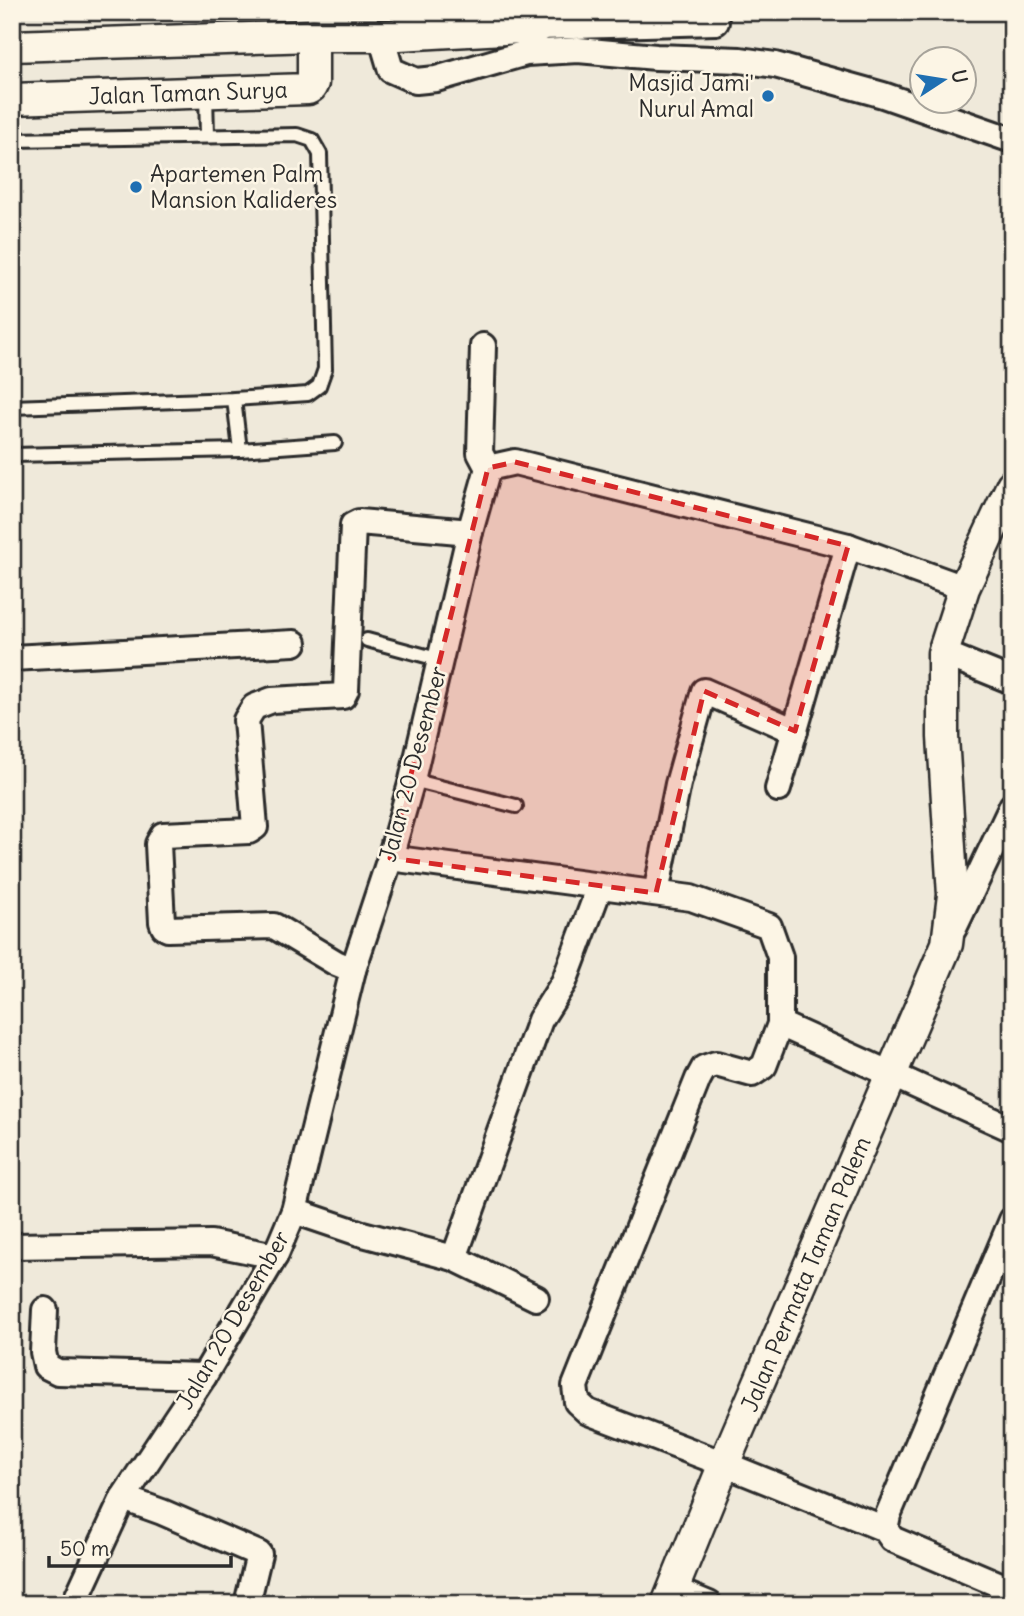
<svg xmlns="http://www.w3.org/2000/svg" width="1024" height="1616" viewBox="0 0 1024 1616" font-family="Delius,sans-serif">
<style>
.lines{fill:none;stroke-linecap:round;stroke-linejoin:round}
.service-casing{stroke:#2b2b2b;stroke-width:18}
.minor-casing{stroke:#2b2b2b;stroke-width:30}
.tertiary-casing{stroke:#2b2b2b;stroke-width:35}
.service{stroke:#fcf5e5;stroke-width:12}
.minor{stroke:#fcf5e5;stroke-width:24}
.tertiary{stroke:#fcf5e5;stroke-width:30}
.marked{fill:#d62828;fill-opacity:0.2;stroke:#d62828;stroke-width:5;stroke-dasharray:14 9;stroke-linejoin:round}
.poi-dot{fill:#1f6fb2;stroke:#fcf5e5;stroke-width:2.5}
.labels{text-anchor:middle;stroke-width:5;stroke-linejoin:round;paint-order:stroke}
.poi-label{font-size:23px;fill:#2b2b2b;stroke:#fcf5e5;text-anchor:end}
.street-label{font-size:23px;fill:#2b2b2b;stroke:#fcf5e5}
</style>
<rect width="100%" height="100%" fill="#efe9da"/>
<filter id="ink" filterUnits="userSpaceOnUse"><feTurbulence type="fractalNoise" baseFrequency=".0143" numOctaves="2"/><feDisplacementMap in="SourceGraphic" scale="14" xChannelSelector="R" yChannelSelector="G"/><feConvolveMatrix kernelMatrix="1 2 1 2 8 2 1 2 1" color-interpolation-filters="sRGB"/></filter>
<g filter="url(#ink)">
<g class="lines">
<defs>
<g id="service">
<path d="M206 93 207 136"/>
<path d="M12 140 297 135 312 140 320 154 325 369 319 386 308 394 234 399 12 407"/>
<path d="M234 399 240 450"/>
<path d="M12 455 240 450 335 443"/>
<path d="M367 640 441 660"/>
<path d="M412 780 516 806"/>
</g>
<g id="minor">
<path d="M538 27 716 22"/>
<path d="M381 36 391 70 416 81 436 79 526 53 578 50 656 57 740 60 775 65 883 95 1012 140"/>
<path d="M483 346 480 453 488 468"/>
<path d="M943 653 1012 681"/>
<path d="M12 658 294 643"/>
<path d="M778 789 848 546"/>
<path d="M390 858 691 898 769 926 780 957V1024L764 1066 752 1074 716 1064 704 1068 698 1079 575 1386 577 1402 588 1412 724 1464 885 1529 892 1539 1012 1590"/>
<path d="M656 893 678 784 704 691 795 731"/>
<path d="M954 928 1012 806"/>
<path d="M353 970 336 963 274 926 168 929 164 927 162 922 158 844 163 835 249 831 255 827 246 720 254 707 272 700 343 696 346 690 353 525 359 522 470 532"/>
<path d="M780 1024 1012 1129"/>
<path d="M294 1211 359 1233 454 1258 536 1298"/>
<path d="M12 1246 211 1243 275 1256"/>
<path d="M454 1258 540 1020 564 982 600 886"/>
<path d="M45 1310 43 1352 46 1366 58 1372 204 1376"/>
<path d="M123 1498 162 1512 259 1554 247 1604"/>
<path d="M885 1529 888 1515 1012 1220"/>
<path d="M673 1589 709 1604"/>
<path d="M74 1604 123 1498 204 1376 275 1256 294 1211 353 970 390 858 412 780 470 532 488 468 515 462 848 546 964 588"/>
</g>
<g id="tertiary">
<path d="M12 46 313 36H381L538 27 539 12"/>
<path d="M12 99 308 89 311 87 313 83V36"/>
<path d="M667 1604 724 1464 947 944 953 895 943 737V653L964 588 1012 485"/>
</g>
</defs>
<use href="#service" class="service-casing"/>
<use href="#minor" class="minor-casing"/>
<use href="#tertiary" class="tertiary-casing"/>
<use href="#service" class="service"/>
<use href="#minor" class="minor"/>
<use href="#tertiary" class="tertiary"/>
</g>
</g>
<path class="marked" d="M515 462 848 546 795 731 704 691 656 893 390 858 488 468Z"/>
<g class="poi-dot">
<circle cx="768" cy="96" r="7"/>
<circle cx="136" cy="187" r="7"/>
</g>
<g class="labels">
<g class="poi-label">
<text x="754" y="91">Masjid Jami'<tspan x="754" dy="26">Nurul Amal</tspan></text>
<text x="150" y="182" text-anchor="start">Apartemen Palm<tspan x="150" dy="26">Mansion Kalideres</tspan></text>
</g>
<g class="street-label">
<text transform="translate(188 93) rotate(-2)" y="8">Jalan Taman Surya</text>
<text transform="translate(413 764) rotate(-75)" y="8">Jalan 20 Desember</text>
<text transform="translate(806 1274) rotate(-67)" y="8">Jalan Permata Taman Palem</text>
<text transform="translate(233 1320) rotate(-60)" y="8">Jalan 20 Desember</text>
</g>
</g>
<rect width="1024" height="1616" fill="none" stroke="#fcf5e5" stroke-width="42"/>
<rect x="21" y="21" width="982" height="1574" fill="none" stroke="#2b2b2b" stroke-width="2.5" filter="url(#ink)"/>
<g transform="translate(943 80) rotate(78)"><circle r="33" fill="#fcf5e5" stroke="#a8a49b" stroke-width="2"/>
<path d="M0-5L12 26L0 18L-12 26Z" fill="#1f6fb2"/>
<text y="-10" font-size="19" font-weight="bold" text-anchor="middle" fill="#2b2b2b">U</text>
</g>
<path d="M49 1556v10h182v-10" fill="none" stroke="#2b2b2b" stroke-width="3.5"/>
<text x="60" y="1556" font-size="21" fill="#2b2b2b" stroke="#fcf5e5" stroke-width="5" paint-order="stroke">50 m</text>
</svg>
